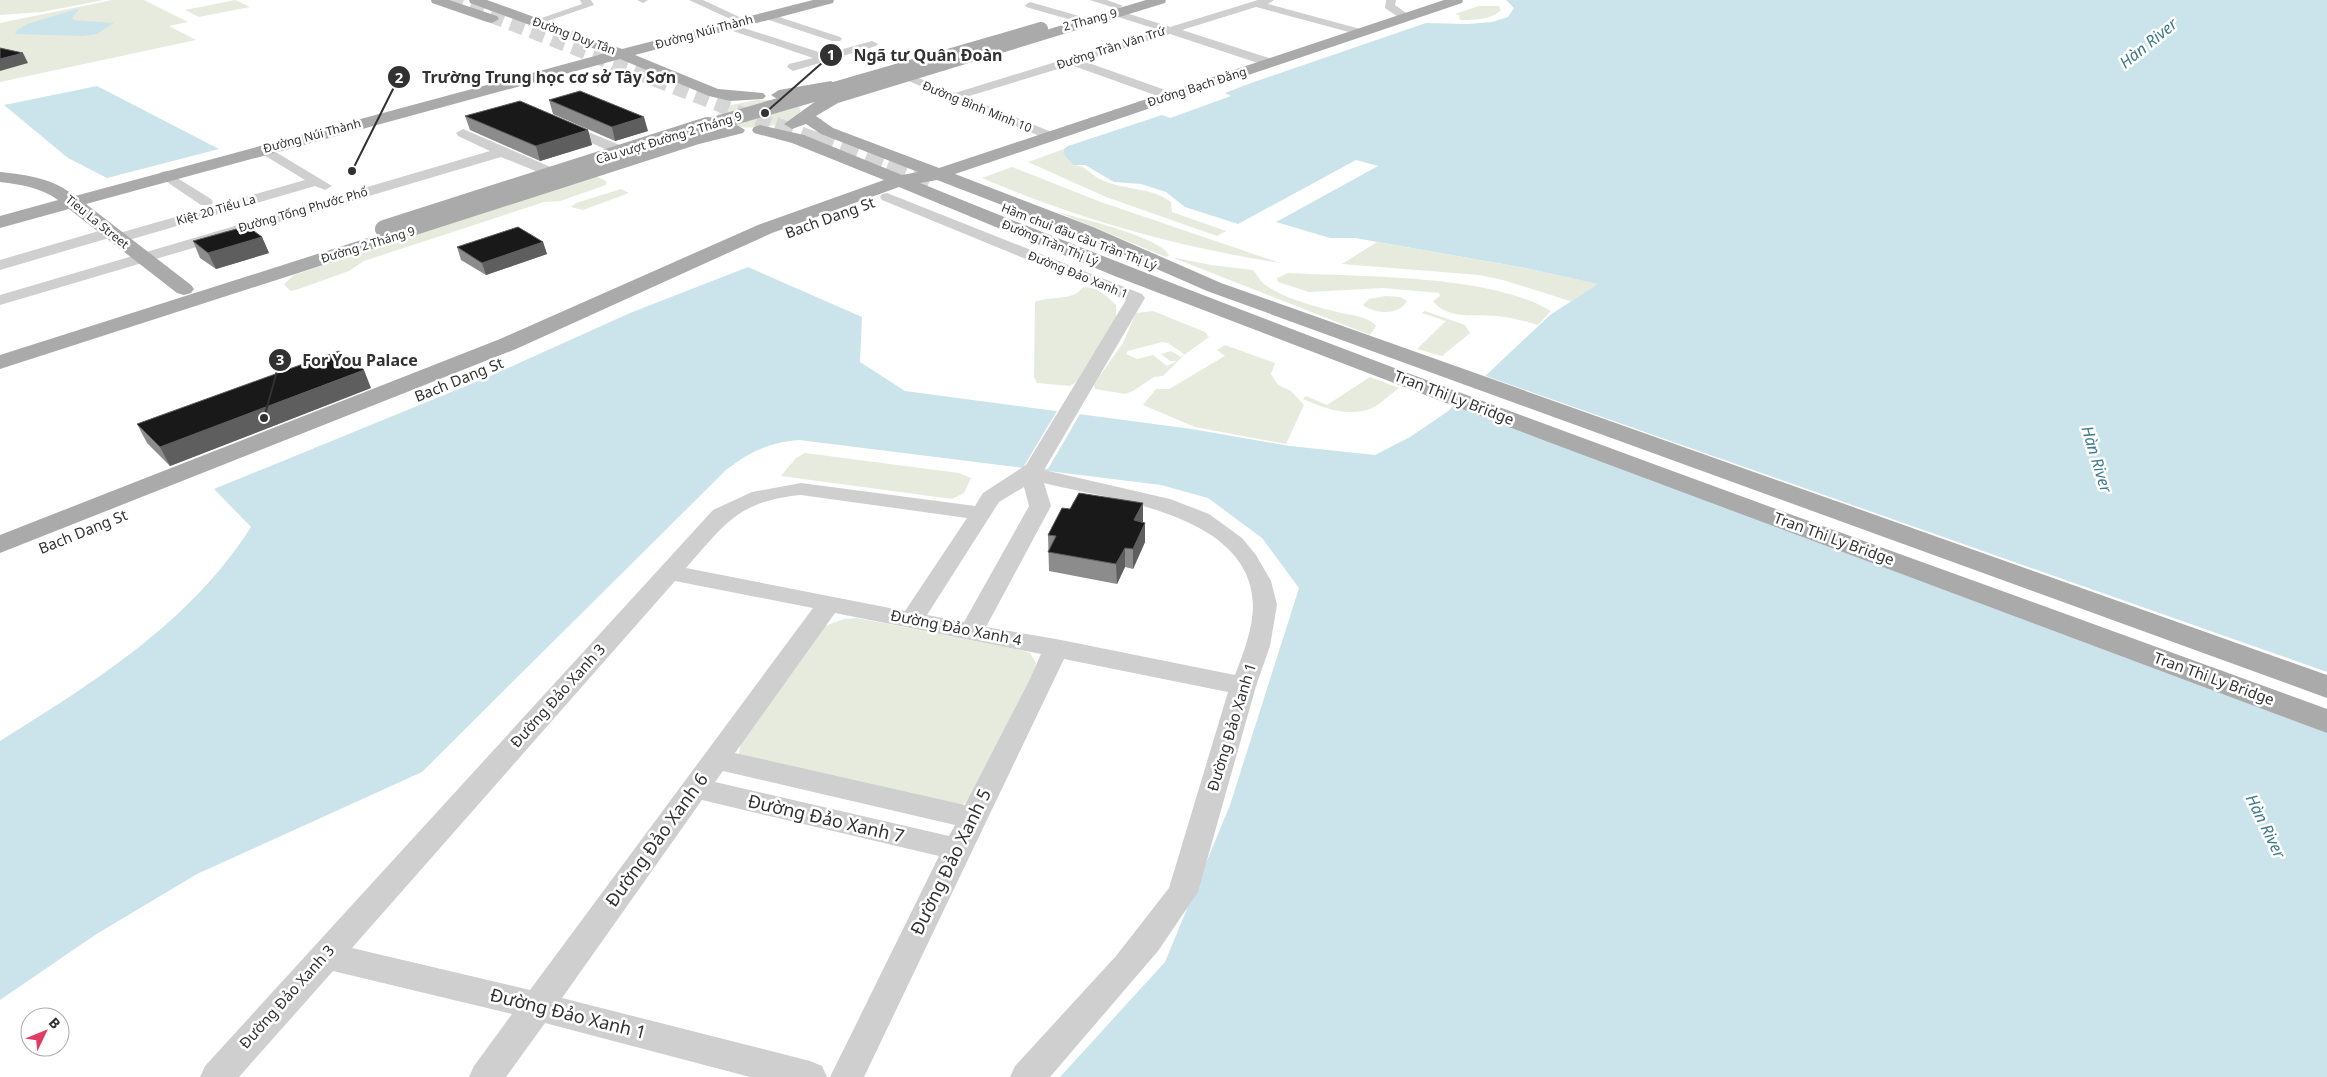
<svg xmlns="http://www.w3.org/2000/svg" width="2327" height="1077" viewBox="0 0 2327 1077" font-family="'Noto Sans',sans-serif">
<style>
.green{fill:#e7ebde;fill-rule:evenodd}
.water{fill:#cbe4eb}
.pier{fill:#fff}
.lines{fill:none;stroke-linecap:round;stroke-linejoin:round}
.major-tunnel-far1{stroke:#d6d6d6;stroke-width:14;stroke-dasharray:14 8;stroke-linecap:butt}
.major-tunnel{stroke:#d6d6d6;stroke-width:18;stroke-dasharray:18 9;stroke-linecap:butt}
.minor{fill:#cfcfcf;fill-rule:evenodd}
.major{fill:#aaa;fill-rule:evenodd}
.major-bridge-far1{stroke:#aaa;stroke-width:14}
.major-bridge{stroke:#aaa;stroke-width:18}
.wall{fill:#8c8c8c}
.shaded-wall{fill:#5e5e5e}
.building{fill:#191919;stroke:#5e5e5e}
.labels{text-anchor:middle;stroke-width:5;stroke-linejoin:round;paint-order:stroke}
.far-street-label{font-size:12px;fill:#323232;stroke:#fff}
.street-label{font-size:15px;fill:#323232;stroke:#fff}
.water-label{font-size:16px;font-style:italic;fill:#3e7b8c;stroke:#fff}
.near-street-label{font-size:18px;fill:#323232;stroke:#fff}
.leader{fill:none;stroke:#323232;stroke-width:2}
.callout-dot{fill:#323232;stroke:#fff;stroke-width:2}
.mark-label{font-size:15px;text-anchor:middle;font-weight:bold;fill:#fff}
.callout-label{font-size:16px;text-anchor:middle;font-weight:bold;fill:#323232;stroke:#fff;stroke-width:5;stroke-linejoin:round;paint-order:stroke}
</style>
<rect width="100%" height="100%" fill="#fff"/>
<g class="green">
<path d="M0 0H104L42 12 0 15Z"/>
<path d="M112 0H144L188 22 169 26 196 40 0 82V23Z"/>
<path d="M235 0 250 7 199 17 185 10Z"/>
<path d="M1479 6H1499L1501 10C1491 20 1474 20 1460 20L1459 15 1455 14Z"/>
<path d="M757 100H782L798 105 801 110C794 127 748 130 731 126 727 125 722 121 717 119L718 114 731 105Z"/>
<path d="M1064 149 1063 154 1073 165C1086 165 1089 174 1100 179 1124 191 1149 186 1171 202L1172 212 1226 231 1217 236 1106 197 1028 162Z"/>
<path d="M1012 167 1098 201 1280 263C1178 247 1077 219 982 178Z"/>
<path d="M596 176 606 181V185L560 201 544 202 364 261 349 271 296 290 290 291 284 284 294 275Z"/>
<path d="M621 189 629 193 583 210 571 207 576 203Z"/>
<path d="M1057 212C1075 217 1165 238 1169 256L1166 257Z"/>
<path d="M1377 242 1520 267 1599 284 1573 302 1503 280 1479 275 1342 264Z"/>
<path d="M1171 257 1211 265 1253 270C1257 274 1258 278 1262 282 1280 298 1318 307 1341 313 1351 315 1370 317 1376 326L1370 335Z"/>
<path d="M1288 273C1360 277 1490 274 1551 311L1538 325C1524 321 1510 317 1495 316 1474 314 1447 320 1433 301L1440 296 1439 293 1383 288 1309 292 1278 282 1277 278Z"/>
<path d="M1083 287C1097 287 1106 295 1116 305V318L1076 382 1070 386 1037 383 1034 377 1035 302C1051 295 1073 302 1083 287Z"/>
<path d="M1386 296 1400 297 1407 301C1399 316 1374 314 1363 305L1369 299Z"/>
<path d="M1153 311 1205 332 1209 337 1184 355 1163 376 1154 377 1133 391 1125 394 1095 389 1094 384 1123 343 1136 313ZM1162 342 1168 343 1184 354 1181 357 1171 351 1161 354 1170 361H1177L1167 366 1153 355 1137 359 1126 354 1128 351Z"/>
<path d="M1425 311 1465 325 1470 333 1442 356 1417 349 1446 321 1422 313Z"/>
<path d="M1225 345 1275 363 1271 374 1278 385 1291 391 1304 405 1286 444 1195 427 1143 405 1156 389H1169L1225 356 1217 350Z"/>
<path d="M1370 377 1399 388C1390 394 1377 408 1367 410 1344 416 1324 408 1303 399L1306 396 1327 405Z"/>
<path d="M805 453 959 473 971 478 964 493 952 499 781 476 796 458Z"/>
<path d="M857 618 1021 650 1030 653 1036 663 1034 672 969 802 952 808 740 762 739 753 741 743 825 626 844 619Z"/>
</g>
<g class="water">
<path d="M1506 0H2327V1077H1060L1165 962 1230 805 1299 588 1262 538 1208 498 1161 485 799 440C768 443 751 451 726 470L422 772 197 874 95 935 0 1000V741C94 682 190 623 251 527L214 489 488 377 630 313 748 267 862 317 860 362 905 391 1192 429 1290 446 1375 455 1410 437 1447 412 1550 315 1598 284 1520 267 1355 238H1330L1276 222 1378 166 1356 160 1238 224 1185 207 1166 192 1141 184 1114 182 1085 165H1073L1063 154 1064 149 1068 146 1162 115 1170 118 1231 96 1225 93 1251 83 1426 23 1468 24 1492 22 1508 17 1514 8Z"/>
<path d="M80 8 72 18 74 20 114 23 97 34 83 36 15 34 17 30 27 24Z"/>
<path d="M97 86 219 149 107 178 68 158 4 105Z"/>
</g>
<g class="pier">
<path d="M1483 375 2327 672V731L1452 405Z"/>
<path d="M1057 411 1080 414 1048 469 1024 466Z"/>
</g>
<g class="lines">
<path class="major-tunnel-far1" d="M449 0C559 41 668 86 778 127"/>
<g class="major-tunnel">
<path d="M775 126 832 147"/>
<path d="M817 133 907 169"/>
<path d="M886 169 935 188"/>
</g>
<g class="minor">
<path d="M580 0H591L594 5 539 24H531L530 22 582 4Z"/>
<path d="M637 0H648L643 3Z"/>
<path d="M689 0H703L750 22 745 25 741 24Z"/>
<path d="M1090 0H1107L1123 6 1118 9Z"/>
<path d="M1258 0H1274L1268 4 1364 30 1366 32 1360 35 1256 7 1182 30 1275 60V66H1267L1170 34 1083 61 1174 93 1176 96 1174 99H1166L1071 65 966 97 1054 133 1056 136 1054 139 1049 140 899 77 901 74H909L955 93 1159 30 1112 15V11H1120L1170 27Z"/>
<path d="M1386 0H1396L1395 5 1409 15V19H1401L1385 8Z"/>
<path d="M1030 2 1079 16 1080 18 1075 21 1026 7 1025 5Z"/>
<path d="M767 13 840 37 842 39 840 41H832L763 18V14Z"/>
<path d="M728 23 825 54 872 41 878 44 876 46 793 71 787 67 789 64 813 58 724 28 722 26Z"/>
<path d="M562 121 622 146 624 149 617 153 612 152 557 128 555 125 557 122Z"/>
<path d="M463 129 553 168 555 171 548 175 543 174 501 157 0 305V295L490 151 458 136 456 133Z"/>
<path d="M264 145 332 186 325 190 315 186 122 242H110L109 238 0 270V260L109 228 115 230 116 234 305 180 259 152 257 149 259 146Z"/>
<path d="M166 171 211 199 213 202 211 205H201L161 178 159 175 161 172Z"/>
<path d="M887 193 1142 294 1145 298 1044 470 1170 499 1209 514 1242 538 1256 555 1271 581 1277 605 1270 646 1256 686 1198 892 1158 951 1050 1077H1010L1015 1066 1116 956 1169 888 1228 692 1064 659 864 1077H830L939 856 702 800 562 998 810 1061 822 1066 827 1077H750L545 1023 506 1077H469L474 1066 512 1014 333 971 239 1077H200L205 1066 713 510 752 492 801 483 975 506 983 493 1026 465 1126 300 882 200 880 197 882 194ZM1044 483C1111 500 1251 513 1253 605 1253 629 1243 654 1235 675L1056 639 986 627 1051 506ZM1024 487 1029 506 964 622 927 615 999 502ZM801 495 967 518 905 611 686 568C725 524 738 501 801 495ZM675 581 813 608 530 990 352 948ZM835 613 1041 654 1029 681 965 805 735 753ZM723 771 955 825 949 836 715 782Z"/>
</g>
<g class="major">
<path d="M431 0H449L497 16 499 19 492 23 487 22 432 3Z"/>
<path d="M469 0H487L622 49 813 0H834L833 3 635 55 718 89 763 93 766 96 763 99 730 101 709 96 620 59 86 204 191 285 194 289 191 293 184 295 177 293 69 209 0 228V216L58 200C40 187 22 185 0 182V172C28 175 52 178 75 196L606 53 470 3Z"/>
<path d="M1146 0H1166L1165 3 838 103 816 116 833 128 939 168 1444 0H1463L1462 3 955 174 1093 227 1221 283 2327 675V698L1207 291 1079 235 937 180 920 183C1383 371 1856 537 2327 709V733L1551 443 1117 277 899 187 772 233 516 349 0 553V535L500 339 758 225 884 180 792 143 754 133 752 130 754 127 760 125 804 135 902 175 918 172 821 134 806 124 792 129 784 124 816 101 827 96Z"/>
<path d="M831 81 839 86 836 89 779 100 771 95 779 90Z"/>
<path d="M737 125 745 130 743 133 699 144 0 369V355L688 136Z"/>
</g>
<path class="major-bridge-far1" d="M703 127 1041 29"/>
<path class="major-bridge" d="M384 229 707 126"/>
</g>
<g class="wall">
<path d="M549 100 648 131 615 141 553 114Z"/>
<path d="M465 116 588 130 592 145 540 161 470 130Z"/>
<path d="M262 237 269 253 216 269 200 258 193 241Z"/>
<path d="M543 242 547 254 486 275 461 260 457 247Z"/>
<path d="M371 388 170 466 147 443 137 424Z"/>
<path d="M1143 503V522L1145 523V542L1133 569 1125 567 1117 584 1049 571 1048 535 1070 509Z"/>
</g>
<g class="shaded-wall">
<path d="M23 53 28 63 0 71V59Z"/>
<path d="M644 117 648 131 615 141 612 127Z"/>
<path d="M588 130 592 145 540 161 536 146Z"/>
<path d="M262 237 269 253 216 269 208 253Z"/>
<path d="M543 242 547 254 486 275 482 263Z"/>
<path d="M364 370 371 388 170 466 160 447Z"/>
<path d="M1143 503V523L1134 520Z"/>
<path d="M1145 523V542L1133 569V549Z"/>
<path d="M1125 548V567L1117 584 1116 564Z"/>
</g>
<g class="building">
<path d="M0 48 23 53 0 59Z"/>
<path d="M580 91 644 117 612 127 549 100Z"/>
<path d="M520 101 588 130 536 146 465 116Z"/>
<path d="M247 226 262 237 208 253 193 241Z"/>
<path d="M518 227 543 242 482 263 457 247Z"/>
<path d="M339 351 364 370 160 447 137 424Z"/>
<path d="M1079 493 1143 503 1134 520 1145 523 1133 549 1125 548 1116 564 1048 552 1056 536 1048 535 1062 508 1070 509Z"/>
</g>
<g class="labels">
<g class="far-street-label">
<text transform="translate(1090 20) rotate(-15)" y="4">2 Thang 9</text>
<text transform="translate(704 32) rotate(-15)" y="4">Đường Núi Thành</text>
<text transform="translate(574 36) rotate(20)" y="4">Đường Duy Tân</text>
<text transform="translate(1111 48) rotate(-18)" y="4">Đường Trần Văn Trứ</text>
<text transform="translate(1197 87) rotate(-18)" y="4">Đường Bạch Đằng</text>
<text transform="translate(977 107) rotate(22)" y="4">Đường Bình Minh 10</text>
<text transform="translate(312 136) rotate(-15)" y="4">Đường Núi Thành</text>
<text transform="translate(669 138) rotate(-17)" y="4">Cầu vượt Đường 2 Tháng 9</text>
<text transform="translate(216 210) rotate(-16)" y="4">Kiệt 20 Tiểu La</text>
<text transform="translate(303 210) rotate(-16)" y="4">Đường Tống Phước Phổ</text>
<text transform="translate(97 222) rotate(39)" y="4">Tieu La Street</text>
<text transform="translate(1079 237) rotate(21)" y="4">Hầm chui đầu cầu Trần Thị Lý</text>
<text transform="translate(1050 243) rotate(22)" y="4">Đường Trần Thị Lý</text>
<text transform="translate(368 245) rotate(-17)" y="4">Đường 2 Tháng 9</text>
<text transform="translate(1078 275) rotate(22)" y="4">Đường Đảo Xanh 1</text>
</g>
<g class="street-label">
<text transform="translate(830 218) rotate(-20)" y="5">Bach Dang St</text>
<text transform="translate(459 380) rotate(-22)" y="5">Bach Dang St</text>
<text transform="translate(1454 398) rotate(21)" y="5">Tran Thi Ly Bridge</text>
<text transform="translate(83 532) rotate(-22)" y="5">Bach Dang St</text>
<text transform="translate(1834 539) rotate(20)" y="5">Tran Thi Ly Bridge</text>
<text transform="translate(956 628) rotate(11)" y="5">Đường Đảo Xanh 4</text>
<text transform="translate(2214 679) rotate(20)" y="5">Tran Thi Ly Bridge</text>
<text transform="translate(558 696) rotate(-48)" y="5">Đường Đảo Xanh 3</text>
<text transform="translate(1232 727) rotate(-73)" y="5">Đường Đảo Xanh 1</text>
<text transform="translate(287 997) rotate(-48)" y="5">Đường Đảo Xanh 3</text>
</g>
<g class="water-label">
<text transform="translate(2148 43) rotate(-39)" y="6">Hàn River</text>
<text transform="translate(2097 459) rotate(73)" y="6">Hàn River</text>
<text transform="translate(2266 826) rotate(64)" y="6">Hàn River</text>
</g>
<g class="near-street-label">
<text transform="translate(826 819) rotate(13)" y="6">Đường Đảo Xanh 7</text>
<text transform="translate(657 840) rotate(-54)" y="6">Đường Đảo Xanh 6</text>
<text transform="translate(951 862) rotate(-64)" y="6">Đường Đảo Xanh 5</text>
<text transform="translate(568 1014) rotate(14)" y="6">Đường Đảo Xanh 1</text>
</g>
</g>
<path class="leader" d="M765 113L831 55M352 171L399 77M264 418L280 360"/>
<g class="callout-dot">
<circle cx="765" cy="113" r="5"/>
<circle cx="352" cy="171" r="5"/>
<circle cx="264" cy="418" r="5"/>
<circle cx="831" cy="55" r="12"/>
<circle cx="399" cy="77" r="12"/>
<circle cx="280" cy="360" r="12"/>
</g>
<g class="mark-label">
<text x="831" y="60">1</text>
<text x="399" y="83">2</text>
<text x="280" y="365">3</text>
</g>
<g class="callout-label">
<text x="928" y="61">Ngã tư Quân Đoàn</text>
<text x="549" y="83">Trường Trung học cơ sở Tây Sơn</text>
<text x="360" y="366">For You Palace</text>
</g>
<g transform="translate(45 1032) rotate(47)"><circle r="24" fill="#ffffff" stroke="#adadad"/>
<path d="M0-4L9 19L0 12L-9 19Z" fill="#e23b63"/>
<text y="-8" font-size="14" font-weight="bold" text-anchor="middle" fill="#323232">B</text>
</g>
</svg>
